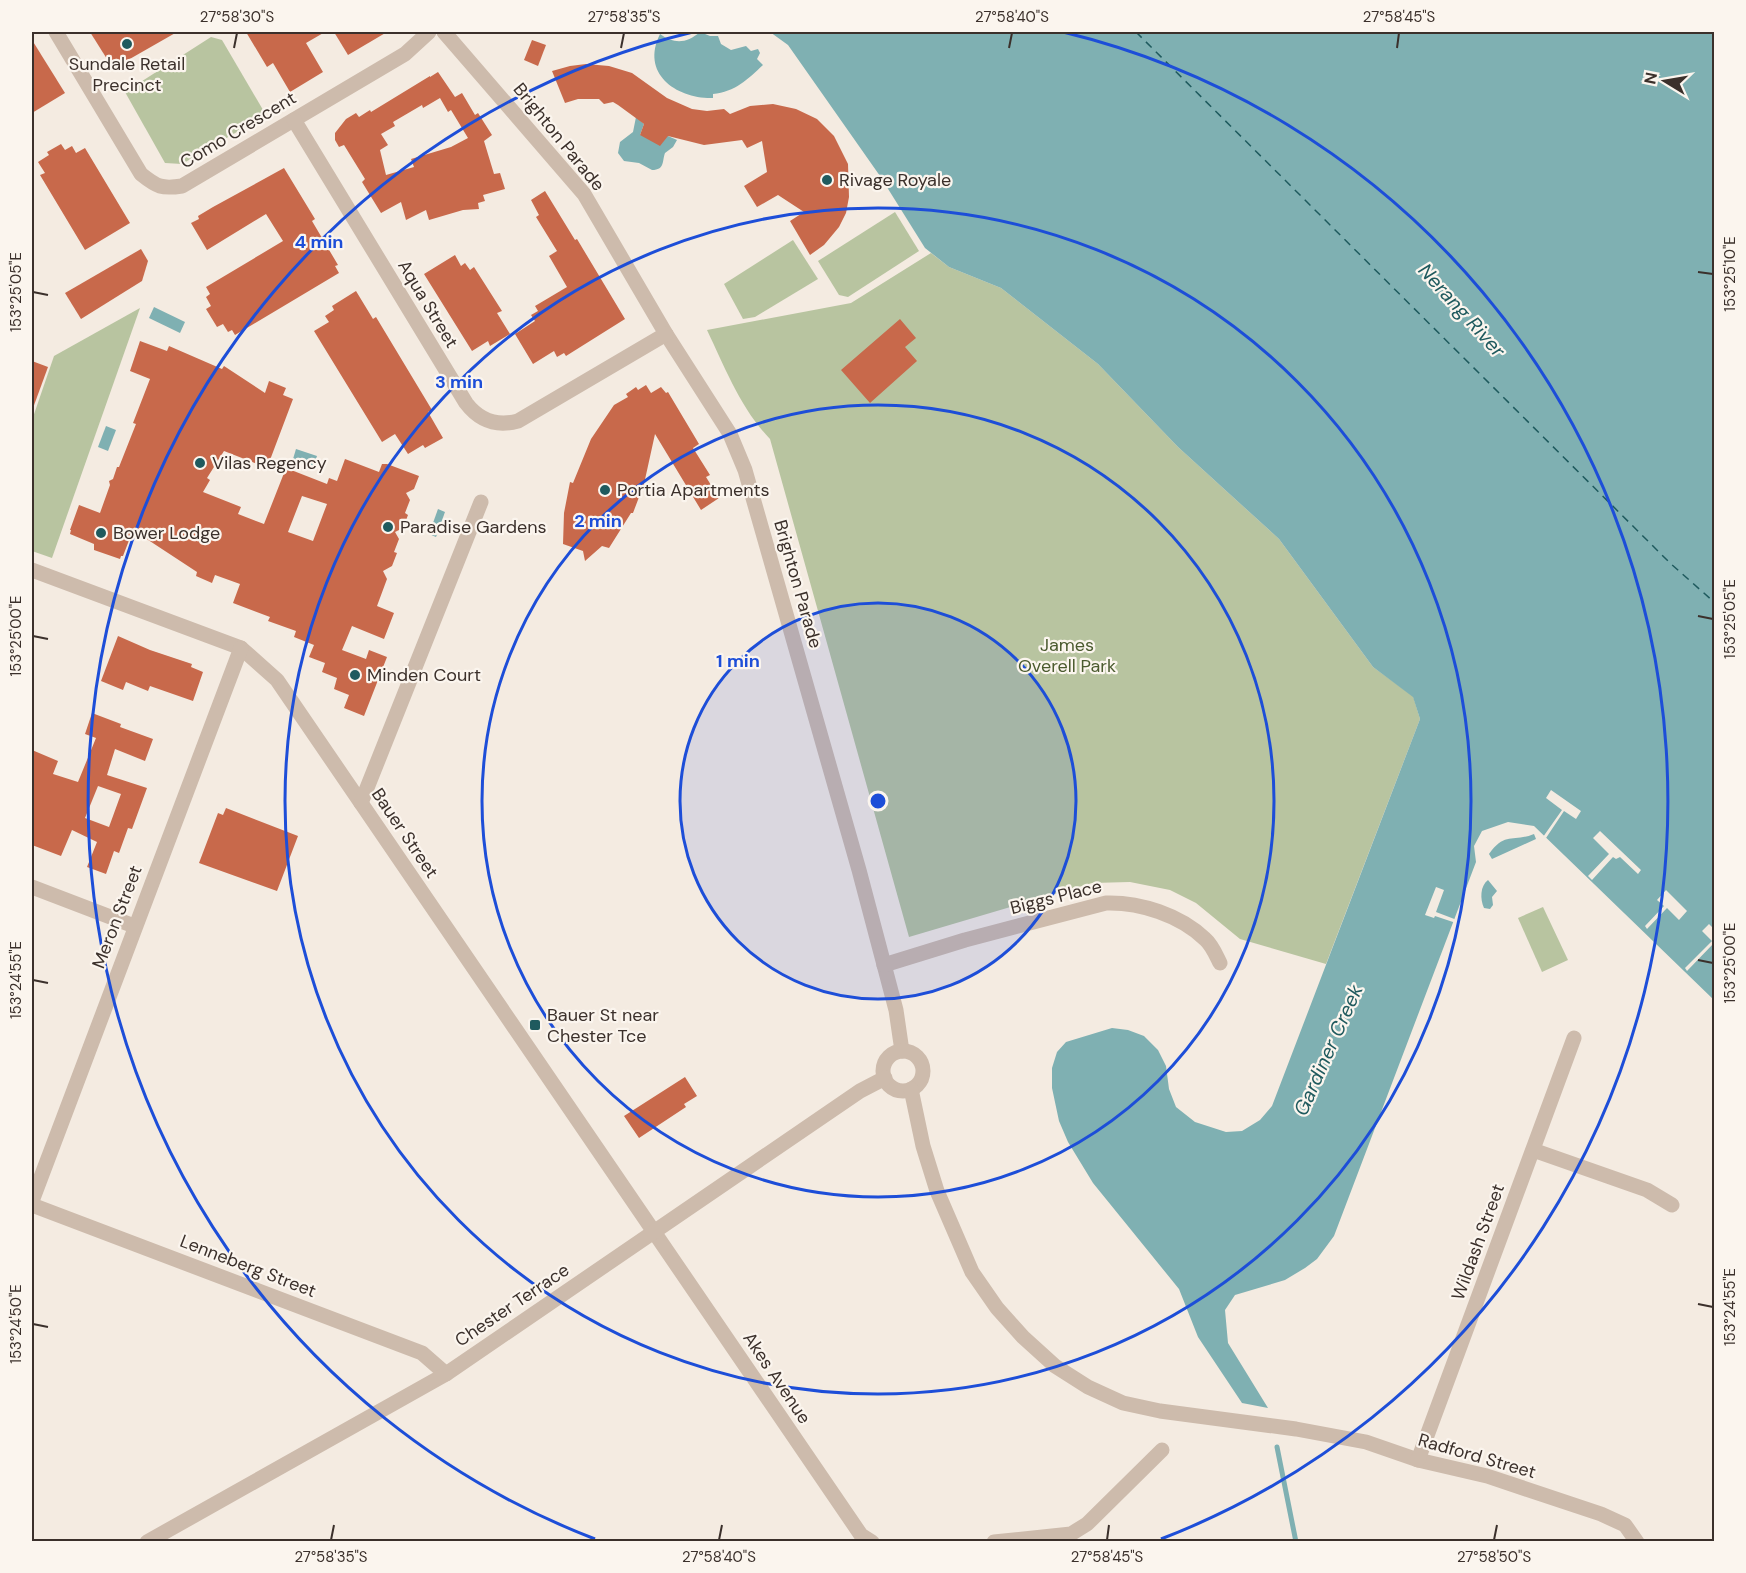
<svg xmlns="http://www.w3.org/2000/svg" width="1746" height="1573" viewBox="0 0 1746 1573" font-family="'DM Sans',sans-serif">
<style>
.green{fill:#b8c4a0}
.water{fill:#7fb0b2}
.pier{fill:#f4ebe1}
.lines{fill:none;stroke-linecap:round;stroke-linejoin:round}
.stream{stroke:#7fb0b2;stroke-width:5}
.ferry{stroke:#1f5a5e;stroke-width:1.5;stroke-dasharray:8 6;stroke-linecap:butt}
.building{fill:#c8694b;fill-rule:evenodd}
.minor{stroke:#cdbbac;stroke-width:15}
.ticks{fill:none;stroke:#3b302b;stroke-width:2}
.ring{fill:none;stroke:#1d4ed8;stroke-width:3}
.poi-dot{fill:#1f5a5e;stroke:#fbf5ee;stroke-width:2}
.labels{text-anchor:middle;stroke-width:4.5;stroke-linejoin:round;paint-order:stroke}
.poi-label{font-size:18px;fill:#3b302b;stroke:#fbf5ee;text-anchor:start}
.street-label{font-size:18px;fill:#3b302b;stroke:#fbf5ee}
.park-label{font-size:18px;fill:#4a5a2e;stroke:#fbf5ee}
.water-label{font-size:20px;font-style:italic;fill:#1f5a5e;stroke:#fbf5ee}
.centre{fill:#1d4ed8;stroke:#fbf5ee;stroke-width:3}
.ring-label{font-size:18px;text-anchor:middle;font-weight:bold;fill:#1d4ed8;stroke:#fbf5ee;stroke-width:4.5;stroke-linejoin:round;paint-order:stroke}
.neatline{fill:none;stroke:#3b302b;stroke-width:2}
.ticks-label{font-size:15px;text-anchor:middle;fill:#3b302b}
</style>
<rect width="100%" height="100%" fill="#f4ebe1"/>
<g class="green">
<path d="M211 37 222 40 266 115 182 164 165 163 125 92Z"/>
<path d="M895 212 919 251 848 297 839 295 818 261Z"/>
<path d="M793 240 818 279 755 317 743 319 724 284Z"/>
<path d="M931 253 949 267 1001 288 1098 364 1178 447 1279 539 1373 667 1413 696 1420 719 1326 964 1240 939 1196 903 1170 890 1130 882 1092 883 909 937 770 439C741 409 725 368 707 330L851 303Z"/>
<path d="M140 308 52 558 32 551V420L54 356Z"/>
<path d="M1543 907 1568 960 1542 972 1518 918Z"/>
</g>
<g class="water">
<path d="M700 32 710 36H718L721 44 731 50 746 46 751 51 758 49 760 53 757 59 763 65C748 79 735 92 713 94V98C677 99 640 74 660 34 674 44 686 44 700 32Z"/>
<path d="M770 32H1714V1000L1534 826 1508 822 1482 831 1474 846 1476 862 1334 1236 1317 1259 1305 1268 1285 1280 1235 1295 1225 1310 1228 1343 1268 1408 1242 1403 1198 1337 1179 1289 1093 1183 1068 1142 1059 1121 1052 1088V1068L1057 1052 1066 1042 1112 1028 1128 1030 1144 1036 1158 1050 1166 1066 1169 1089 1176 1107 1195 1122 1226 1132 1242 1131 1260 1120 1272 1106 1420 719 1413 697 1373 667 1279 539 1178 447 1098 364 1001 288 949 267 925 248 880 176 788 45Z"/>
<path d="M636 117 644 124 640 135 668 136 677 140 673 147 665 153C662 161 665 170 652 170L639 163 624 161 618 153 620 142 633 132Z"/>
<path d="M154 307 185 322 180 333 149 318Z"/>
<path d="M106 426 116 430 108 451 98 447Z"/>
<path d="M296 449 317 456 314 466 293 459Z"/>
<path d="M438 509 445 512 436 537 429 534Z"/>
<path d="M1534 834 1536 839 1492 859 1489 854C1506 831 1512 843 1534 834Z"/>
<path d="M1488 880 1497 891 1492 897 1493 905 1490 909 1484 908C1480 899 1480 886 1488 880Z"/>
</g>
<g class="pier">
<path d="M1551 790 1581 811 1576 819 1564 811 1546 838 1543 837 1562 810 1546 798Z"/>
<path d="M1600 831 1641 870 1638 874 1620 857 1616 859 1613 857 1592 880 1588 876 1609 854 1593 838Z"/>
<path d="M1436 887 1444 890 1436 912 1457 920 1456 923 1435 916 1434 918 1425 915Z"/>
<path d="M1666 890 1687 911 1679 920 1667 908 1647 929 1645 926 1664 906 1657 900Z"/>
<path d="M1709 924 1714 929V943L1687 971 1685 968 1712 941 1702 931Z"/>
</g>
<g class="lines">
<path class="stream" d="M1277 1447 1296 1542"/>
<path class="ferry" d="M1136 32 1670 563 1714 602"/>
</g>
<g class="building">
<path d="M90 32H177L121 64 113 63 107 59Z"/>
<path d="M246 32H277L278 34 282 32H325L306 43 323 72 290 92 273 63 267 67Z"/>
<path d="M334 32H387L348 55Z"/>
<path d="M32 40 65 93 32 113Z"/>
<path d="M532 40 546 45 538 66 524 60Z"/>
<path d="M586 64 609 66 632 73 667 98 692 109 707 111 724 109 730 114 750 106 773 104 796 109 817 119 834 136 848 164 849 197 846 213 839 227 824 245 810 255 790 221 804 212 778 195 757 207 744 186 767 172 762 141 747 148 742 140 704 145 668 136 660 146 640 135 644 124 618 105 613 102 604 104 599 99H578L565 103 552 71 570 66Z"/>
<path d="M438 72 455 97 462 93 475 115 478 113 492 135 484 141 494 174 500 173 505 189 483 195 485 201 478 203 479 209 463 210 429 220 426 210 406 220 401 202 381 213 362 182 365 179 344 145 339 147 335 140V133L346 119 356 113 359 117 370 110 371 112 430 76V77ZM440 98 448 112 451 110 468 138 451 147 411 159 414 167 386 175 380 150 388 145 381 134 395 126 393 122 422 105 423 108Z"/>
<path d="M61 144 65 150 72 146 76 153 85 148 130 223 85 250 40 175 45 173 38 162 49 155 47 152Z"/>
<path d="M284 168 315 219 312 221 338 265 335 266 339 273 235 335 232 330 228 332 223 324 217 327 206 309 211 306 206 297 210 294 206 287 283 241 266 214 207 250 191 223 199 219 198 216 213 207Z"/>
<path d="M545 191 575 240 577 239 625 319 566 356 564 353 557 357 554 351 533 364 515 334 535 321 531 315 538 311 535 306 567 287 549 256 557 251 536 217 539 215 531 200Z"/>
<path d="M141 249 148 261 142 281 81 319 65 293Z"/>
<path d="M455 255 461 266 465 263 470 270 474 267 502 311 497 313 510 334 490 346 488 341 472 351 424 274Z"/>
<path d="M356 291 373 319 376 317 432 410 428 412 443 438 425 448 423 445 408 454 395 434 382 442 314 331 329 322 325 316 334 310 332 306Z"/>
<path d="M900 319 916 338 905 347 917 361 870 403 841 370Z"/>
<path d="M140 341 167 351 169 346 222 369 224 366 265 393 269 381 286 388 283 395 293 399 270 460 260 456 257 464 224 451 207 478 210 480 203 492 241 507 238 514 264 524 286 468 327 484 329 478 337 481 345 459 379 472 382 464H387L419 476 414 489 406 493 410 500 405 513 408 515 403 528 395 532 399 539 394 552 397 553 392 566 383 571 387 579 377 606 394 613 384 639 352 626 342 650 366 659 369 650 387 657 364 716 344 708 349 695 334 689 337 678 322 672 325 663 309 657 314 645 294 637 296 631 268 621 270 617 233 603 240 584 215 575 212 583 196 576 197 572 133 530 123 556H121L120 559 94 550V544L70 534 71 530H70L79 505 100 513 110 485 109 481 113 479 117 467H119L136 424 133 423 150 379 130 371ZM302 496 327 504 313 541 288 532Z"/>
<path d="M32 361 48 367 33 408 32 407Z"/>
<path d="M646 385 651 393 661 387 666 393 668 392 699 444 693 448 710 475 706 477 719 498 701 510 655 434 644 484 633 513H631L609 548 602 546 585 561 583 551 563 544 564 513 570 482 573 483 591 439 614 405 628 397 626 394 636 387 638 390Z"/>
<path d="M118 636 150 650 192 664 191 667 203 672 193 701 150 686 148 691 126 682 123 690 101 681Z"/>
<path d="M92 713 121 724 120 727 153 739 145 761 115 749 107 775 147 788 132 829 128 828 119 853 114 851 106 874 87 867 97 842 72 830 61 856 32 845V750L58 761 53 774 78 782 96 738 85 734ZM98 786 121 794 109 827 85 818Z"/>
<path d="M226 808 298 836 277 891 199 863 218 813 223 815Z"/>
<path d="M685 1077 697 1096 684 1104 686 1107 639 1138 624 1116Z"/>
</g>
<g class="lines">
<g class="minor">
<path d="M56 32 141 174C157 187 162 189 182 186L405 54 429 32"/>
<path d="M444 32 584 194 666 334 730 434 745 470 859 870 896 1010 902 1051"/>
<path d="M294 120 466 403C479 420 496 427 518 421L666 334"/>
<path d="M32 570 241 648 277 680 861 1535 872 1542"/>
<path d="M361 803 481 502"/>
<path d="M32 887 134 926"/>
<path d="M884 965 965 940 1106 903C1140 902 1180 915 1205 939 1212 945 1216 955 1220 963"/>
<circle cx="903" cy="1071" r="20"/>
<path d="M911 1089 923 1146 937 1191 972 1272 997 1308 1023 1337 1055 1366 1088 1387 1123 1403 1160 1411 1296 1429 1366 1442 1418 1460 1487 1476 1601 1514 1625 1525 1637 1542"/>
<path d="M1533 1150 1647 1190 1672 1205"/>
<path d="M32 1201 241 648"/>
<path d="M32 1205 422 1353 446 1374"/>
<path d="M1418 1460 1574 1038"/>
<path d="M147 1542 446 1374 860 1091 885 1078"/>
<path d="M994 1542 1071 1534 1087 1524 1162 1450"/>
</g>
</g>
<path class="ticks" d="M234 48 237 33M621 48 624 33M1009 48 1012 33M1397 48 1399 33M1698 272 1713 274M33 292 48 295M1698 616 1713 619M33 636 48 639M1698 960 1713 963M33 980 48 983M1698 1304 1713 1307M33 1324 48 1327M331 1540 334 1525M719 1540 722 1525M1107 1540 1109 1525M1494 1540 1497 1525"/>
<circle cx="878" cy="801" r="198" fill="#1d4ed8" fill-opacity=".12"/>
<g class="ring">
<circle cx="878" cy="801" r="198"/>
<circle cx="878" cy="801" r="396"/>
<circle cx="878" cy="801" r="593"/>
<path d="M595 1539A791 791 0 0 1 693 32M1063 32A791 791 0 0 1 1161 1539"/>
</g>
<g class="poi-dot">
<circle cx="127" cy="44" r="6"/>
<circle cx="827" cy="180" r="6"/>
<circle cx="200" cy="463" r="6"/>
<circle cx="605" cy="490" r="6"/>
<circle cx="388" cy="527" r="6"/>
<circle cx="101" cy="533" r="6"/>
<circle cx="355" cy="675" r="6"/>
<rect x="529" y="1019" width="12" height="12" rx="3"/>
</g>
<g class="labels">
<g class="poi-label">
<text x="127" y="70" text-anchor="middle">Sundale Retail<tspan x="127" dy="21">Precinct</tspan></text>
<text x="839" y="186">Rivage Royale</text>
<text x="212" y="469">Vilas Regency</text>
<text x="617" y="496">Portia Apartments</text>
<text x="400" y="533">Paradise Gardens</text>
<text x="113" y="539">Bower Lodge</text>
<text x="367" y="681">Minden Court</text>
<text x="547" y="1021">Bauer St near<tspan x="547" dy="21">Chester Tce</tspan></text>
</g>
<g class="street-label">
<text transform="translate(238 130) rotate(-31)" y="6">Como Crescent</text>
<text transform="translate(559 137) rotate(51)" y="6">Brighton Parade</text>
<text transform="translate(428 304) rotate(59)" y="6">Aqua Street</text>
<text transform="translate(798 584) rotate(74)" y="6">Brighton Parade</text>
<text transform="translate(405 833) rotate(56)" y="6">Bauer Street</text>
<text transform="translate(1056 897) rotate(-14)" y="6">Biggs Place</text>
<text transform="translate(117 917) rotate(-69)" y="6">Meron Street</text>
<text transform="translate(1478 1242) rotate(-70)" y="6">Wildash Street</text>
<text transform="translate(248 1266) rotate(21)" y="6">Lenneberg Street</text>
<text transform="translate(512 1305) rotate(-34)" y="6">Chester Terrace</text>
<text transform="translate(777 1378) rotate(56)" y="6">Akes Avenue</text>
<text transform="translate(1477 1456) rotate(16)" y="6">Radford Street</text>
</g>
<g class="park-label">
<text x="1067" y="651">James<tspan x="1067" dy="21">Overell Park</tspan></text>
</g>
<g class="water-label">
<text transform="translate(1462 310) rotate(48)" y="7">Nerang River</text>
<text transform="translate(1328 1050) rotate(-66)" y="7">Gardiner Creek</text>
</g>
</g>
<circle cx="878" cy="801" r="9" class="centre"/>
<g class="ring-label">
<text x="319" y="248">4 min</text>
<text x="459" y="388">3 min</text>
<text x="598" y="527">2 min</text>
<text x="738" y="667">1 min</text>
</g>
<rect width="1746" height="1573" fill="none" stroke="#fbf5ee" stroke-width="66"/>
<g transform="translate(1665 81) rotate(281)" stroke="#fbf5ee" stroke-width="4.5" paint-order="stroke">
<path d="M0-4.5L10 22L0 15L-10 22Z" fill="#3b302b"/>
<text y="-9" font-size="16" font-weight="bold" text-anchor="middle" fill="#3b302b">N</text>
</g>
<rect x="33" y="33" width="1680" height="1507" class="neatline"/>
<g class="ticks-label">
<text x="237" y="22">27°58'30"S</text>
<text x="624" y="22">27°58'35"S</text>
<text x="1012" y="22">27°58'40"S</text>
<text x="1399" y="22">27°58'45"S</text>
<text transform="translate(1730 274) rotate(-90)" y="5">153°25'10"E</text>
<text transform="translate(16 292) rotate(-90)" y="5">153°25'05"E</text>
<text transform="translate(1730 619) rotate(-90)" y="5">153°25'05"E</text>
<text transform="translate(16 636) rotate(-90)" y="5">153°25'00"E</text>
<text transform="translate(1730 963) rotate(-90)" y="5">153°25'00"E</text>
<text transform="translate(16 980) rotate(-90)" y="5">153°24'55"E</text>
<text transform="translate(1730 1307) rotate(-90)" y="5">153°24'55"E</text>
<text transform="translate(16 1324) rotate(-90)" y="5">153°24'50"E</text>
<text x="331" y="1562">27°58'35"S</text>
<text x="719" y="1562">27°58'40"S</text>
<text x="1107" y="1562">27°58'45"S</text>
<text x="1494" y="1562">27°58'50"S</text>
</g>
</svg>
